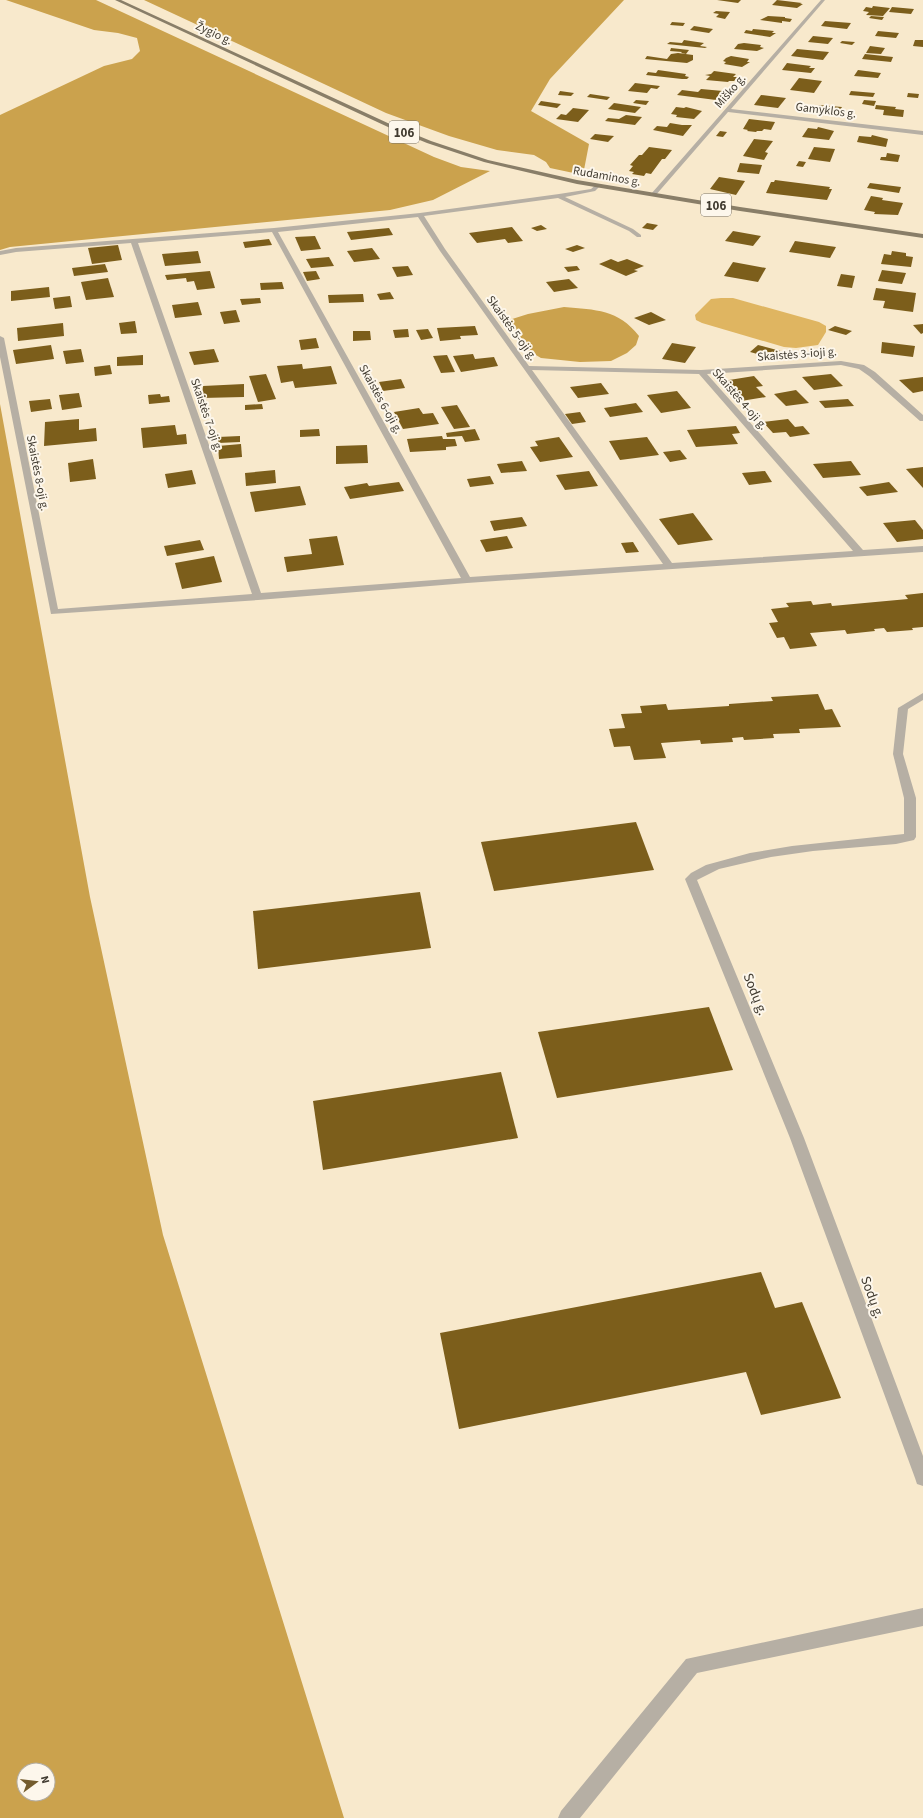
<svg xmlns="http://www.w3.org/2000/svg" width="923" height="1818" viewBox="0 0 923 1818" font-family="'Source Sans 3',sans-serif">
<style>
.forest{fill:#cba24d;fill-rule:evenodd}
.water{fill:#dfb561}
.building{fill:#7c5e1b}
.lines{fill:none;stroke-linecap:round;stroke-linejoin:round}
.minor{fill:#b6afa4;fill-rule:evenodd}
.major{fill:#897e68;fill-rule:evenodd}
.labels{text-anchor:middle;stroke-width:4;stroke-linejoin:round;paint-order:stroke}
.far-street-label{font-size:12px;fill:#413b30;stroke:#fdf7ec}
.shield{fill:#fdf7ec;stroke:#797368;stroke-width:1}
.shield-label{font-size:13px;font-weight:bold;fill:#413b30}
.street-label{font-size:14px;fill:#413b30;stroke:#fdf7ec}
</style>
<rect width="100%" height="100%" fill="#f8e9cc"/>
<g class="forest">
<path d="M6 0H96L434 157 461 167 490 171 433 200 390 210 10 247 0 250V115L104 66 132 59 140 51 137 38 118 33 94 30Z"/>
<path d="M144 0H624L550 79 531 111 589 144 583 175 550 168 546 162 534 155 497 150 449 136 386 113Z"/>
<path d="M564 307C596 310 618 309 639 336L636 345 627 353 611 361 580 362 541 358 524 348 509 320 528 314Z"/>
<path d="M0 404 90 897 163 1235 344 1818H0ZM24 1770H48V1794H24Z"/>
</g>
<path class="water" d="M721 298H733L819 322 826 326V332L818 345 796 348 784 347 702 323 696 320 695 315 711 299Z"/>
<g class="building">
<path d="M717 0H741L738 3Z"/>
<path d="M777 0 802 3 800 4H803L797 8 772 5Z"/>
<path d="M873 6 890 8 883 16 866 15 869 12 863 11 866 7 872 8Z"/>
<path d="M892 7 914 9 911 14 889 12Z"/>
<path d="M716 11 730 12 725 19 716 17 719 14 713 13Z"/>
<path d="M768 16 785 17V18L792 19 790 22 782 21V23L760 20Z"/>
<path d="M871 16 884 17 882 20 869 18Z"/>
<path d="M825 21 851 23 847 29 821 26Z"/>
<path d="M672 22 685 23 683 26 670 25Z"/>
<path d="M694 26 713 29 709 33 690 30Z"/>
<path d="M753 29 774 31 772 33H776L770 37 744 33 746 30 752 31Z"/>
<path d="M878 31 899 33 896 38 875 36Z"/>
<path d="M813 36 833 38 828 44 808 42Z"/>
<path d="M684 40 704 43 700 46 707 47 705 48 667 44 670 42 682 43Z"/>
<path d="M915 40H923V47L913 46Z"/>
<path d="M842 41 855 42 852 45 840 43Z"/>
<path d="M744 43 761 45 760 47 764 48 757 51 734 49 738 44Z"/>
<path d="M870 46 885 48 881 54 866 53Z"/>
<path d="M671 48 689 50 686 54 681 53 682 52 670 51Z"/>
<path d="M797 49 829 52 823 60 791 56Z"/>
<path d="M678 53 693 55V60L687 63 645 59 647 56 667 59 671 54Z"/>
<path d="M865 54 893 57 891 62 862 59Z"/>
<path d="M731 56 749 59 747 62H750L742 67 724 64 726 62 723 61 726 58Z"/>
<path d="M787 63 811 66 809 68H815L811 73 782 70Z"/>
<path d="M658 70 686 74 685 76 689 77 687 79H682L646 75 648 72 656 73Z"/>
<path d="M858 70 881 73 878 78 854 76Z"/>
<path d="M714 71 736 74 733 77H738L734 81H729L728 82 706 80 710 76 705 75 711 74Z"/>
<path d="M799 78 822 81 814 93 790 90Z"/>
<path d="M635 83 660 86 657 89 651 88 647 93 628 91Z"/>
<path d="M701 89 723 91 721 93 725 94 723 96H719L716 100 677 95 682 90 698 92Z"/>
<path d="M560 91 574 93 571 96 558 95Z"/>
<path d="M851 91 875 93 873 97 849 95Z"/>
<path d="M908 93 919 94 918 98 907 97Z"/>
<path d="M590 94 610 97 607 100 587 97Z"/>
<path d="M761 95 786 98 778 108 754 105Z"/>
<path d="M636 100 649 101 646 105 633 103Z"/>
<path d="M864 100 876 101 874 106 862 104Z"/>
<path d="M541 101 561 104 557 108 538 105Z"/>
<path d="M614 103 641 107 635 113 608 109Z"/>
<path d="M819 105 842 107 837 115 814 112Z"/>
<path d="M876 105 896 107 895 109 904 110 903 117 883 115 884 110 875 109Z"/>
<path d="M676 107 684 108 686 107 702 111 694 119 676 117 677 115 671 114Z"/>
<path d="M573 108 589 110 578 122 556 119 561 114 566 115Z"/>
<path d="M626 115 642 117 635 125 605 121 608 118 619 119Z"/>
<path d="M749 119 775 122 771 130 764 129 762 131H757L756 132 747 131 748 130 743 129Z"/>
<path d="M670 123 682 125H692L683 136 653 130 657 126 667 127Z"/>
<path d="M818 127 834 131 829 140 802 137 808 128 817 129Z"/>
<path d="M720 131 727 132 723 137 716 136Z"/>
<path d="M595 134 614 136 608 142 590 139Z"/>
<path d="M872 135 888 139 886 147 857 142 859 136 871 137Z"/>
<path d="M754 139 773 141 765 152 768 153 764 160 743 156Z"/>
<path d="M649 147 672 150 665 159H662L651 174 646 173 644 176 632 174 634 172 629 171 633 166 630 165 639 155H642Z"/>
<path d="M814 147 835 149 830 162 808 159Z"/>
<path d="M887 153 900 155 898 162 880 160 881 157H886Z"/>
<path d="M799 161 806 162 803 167 796 166Z"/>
<path d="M740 163 762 165 759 174 737 172Z"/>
<path d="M719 177 745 181 736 195 710 189Z"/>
<path d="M775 180 830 187 829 189H832L827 200 766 193 771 182H774Z"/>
<path d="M870 183 901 187 899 193 867 188Z"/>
<path d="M871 196 883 198 882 200 903 203 898 215 874 214 875 212 864 210Z"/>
<path d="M647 223 658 225 653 230 642 228Z"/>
<path d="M541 225 547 229 537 231 531 228Z"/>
<path d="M512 227 523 241 508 243 505 239 477 243 469 233Z"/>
<path d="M389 228 393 235 351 240 347 232Z"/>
<path d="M733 231 761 236 753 246 725 241Z"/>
<path d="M315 236 321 249 301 251 295 237Z"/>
<path d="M269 239 272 245 245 248 243 242Z"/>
<path d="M795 241 836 247 830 258 789 252Z"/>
<path d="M118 245 122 260 92 264 88 248Z"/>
<path d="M577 245 585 248 573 252 565 249Z"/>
<path d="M372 248 380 259 354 262 347 251Z"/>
<path d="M198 251 201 263 165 266 162 254Z"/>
<path d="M892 251 906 253V256L913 257 911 267 881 264 884 254 891 255Z"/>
<path d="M329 257 334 266 311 268 306 259Z"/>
<path d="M611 259 618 262 627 259 644 266 634 270 638 271 626 276 599 264Z"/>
<path d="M733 262 766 268 758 282 724 276Z"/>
<path d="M105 264 108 272 74 276 72 268Z"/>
<path d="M408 266 413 275 397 277 392 267Z"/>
<path d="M577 266 580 270 568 272 564 267Z"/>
<path d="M882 270 906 273 902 284 878 281Z"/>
<path d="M210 271 215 288 197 290 194 281 187 282 186 278 167 280 165 275Z"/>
<path d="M316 271 320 279 307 281 303 272Z"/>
<path d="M841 274 855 276 852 288 837 286Z"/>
<path d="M108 278 114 297 86 300 81 282Z"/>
<path d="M569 279 578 288 554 292 546 282Z"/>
<path d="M282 282 284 289 261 290 260 283Z"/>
<path d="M49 287 50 297 11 301V291Z"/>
<path d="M876 288 916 293 913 312 883 308 885 301 873 300Z"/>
<path d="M390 292 394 299 380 300 377 294Z"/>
<path d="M363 294 364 302 329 303 328 295Z"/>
<path d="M70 296 72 307 55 309 53 298Z"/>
<path d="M260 298 261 303 242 305 240 299Z"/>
<path d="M198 302 202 315 175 318 172 305Z"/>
<path d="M236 310 240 322 224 324 220 312Z"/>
<path d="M651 312 666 320 649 325 634 318Z"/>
<path d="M135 321 137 333 121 334 119 323Z"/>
<path d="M63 323 64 336 18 341 17 328Z"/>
<path d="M923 324V333L921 334 913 325Z"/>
<path d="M475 326 478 335 460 336 461 339 440 341 437 328Z"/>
<path d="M835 326 852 331 846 335 828 330Z"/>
<path d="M408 329 409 337 395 338 393 330Z"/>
<path d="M428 329 433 338 421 340 416 330Z"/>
<path d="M353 331H370L371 340 353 341Z"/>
<path d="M316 338 319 348 301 350 299 340Z"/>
<path d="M882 342 915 346 913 357 881 353Z"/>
<path d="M672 343 696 347 685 363 662 359Z"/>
<path d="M51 345 54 359 16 364 13 350Z"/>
<path d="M758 345 788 353 780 360 750 352Z"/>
<path d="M81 349 84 362 66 364 63 351Z"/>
<path d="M214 349 219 362 194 365 189 352Z"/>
<path d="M473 354 475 359 494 357 498 366 461 372 453 356Z"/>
<path d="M143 355V365L117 366V357Z"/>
<path d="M447 355 455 372 441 373 433 356Z"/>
<path d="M302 364 303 369 331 366 337 384 295 388 293 381 281 383 277 366Z"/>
<path d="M110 365 112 374 95 376 94 367Z"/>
<path d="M266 374 276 399 258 402 249 376Z"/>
<path d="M831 374 843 386 814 390 802 377Z"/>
<path d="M754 376 763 386 756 387 766 397 741 401 723 381Z"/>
<path d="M923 377V391L913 393 899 380Z"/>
<path d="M401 379 405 388 383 391 379 382Z"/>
<path d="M601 383 609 394 578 398 570 387Z"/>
<path d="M244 384V397L202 398 203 386Z"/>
<path d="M796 390 809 403 786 406 774 394Z"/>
<path d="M677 391 691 408 661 413 647 395Z"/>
<path d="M79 393 82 407 62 410 59 395Z"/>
<path d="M160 394 161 397 169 396 170 402 149 404 148 395Z"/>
<path d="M50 399 52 409 31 412 29 401Z"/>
<path d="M848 399 854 406 825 408 819 401Z"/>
<path d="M636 403 643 412 610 417 604 408Z"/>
<path d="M262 404 263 409 245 410V405Z"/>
<path d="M457 405 470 427 454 429 441 407Z"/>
<path d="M419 408 423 414 433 413 439 424 403 429 394 412Z"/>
<path d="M580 412 586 422 572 424 565 414Z"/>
<path d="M79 419V430L96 428 97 441 44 446 45 422Z"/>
<path d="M788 419 795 427 803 426 810 434 790 437 786 432 773 433 763 422Z"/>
<path d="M175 425 177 435 186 434 187 444 143 448 141 428Z"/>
<path d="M736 426 740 433 732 434 738 444 696 447 687 430Z"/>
<path d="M319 429 320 436 300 437V430Z"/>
<path d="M475 429 480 440 465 442 462 436 447 437 446 433Z"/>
<path d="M240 436V442L218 443V437Z"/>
<path d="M442 436 443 439H455L457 446 446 447V450L410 452 407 439Z"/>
<path d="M559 437 573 457 540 462 530 447 538 446 535 441Z"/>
<path d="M647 437 659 455 620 460 609 441Z"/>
<path d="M241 444 242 457 219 459 218 446Z"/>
<path d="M367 445 368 463 336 464V446Z"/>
<path d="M680 450 687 459 670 462 663 452Z"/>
<path d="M93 459 96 479 70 482 68 463Z"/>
<path d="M522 461 527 471 501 473 497 464Z"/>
<path d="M851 461 861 475 823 478 813 464Z"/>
<path d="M923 467V488L906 469Z"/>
<path d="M192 470 196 484 168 488 165 474Z"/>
<path d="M275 470 276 483 246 486 245 473Z"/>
<path d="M589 471 598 486 565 490 556 475Z"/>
<path d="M765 471 772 482 749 485 742 473Z"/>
<path d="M490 476 494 484 470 487 467 479Z"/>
<path d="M399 482 404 491 350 499 344 487 367 483 369 486Z"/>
<path d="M889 482 898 492 867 496 859 487Z"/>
<path d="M300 486 306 505 255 512 250 492Z"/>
<path d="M693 513 713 540 678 545 659 519Z"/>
<path d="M522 517 527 526 494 531 490 521Z"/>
<path d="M915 520 923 530V539L897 542 883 523Z"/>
<path d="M337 536 344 565 287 572 284 557 312 554 309 539Z"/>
<path d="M507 536 513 548 486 552 480 540Z"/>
<path d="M200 540 204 550 167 556 164 546Z"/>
<path d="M633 542 639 552 626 553 621 543Z"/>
<path d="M214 556 222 582 182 589 175 563Z"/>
<path d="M923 593V627L912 628 913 630 887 632 884 628 874 629 875 631 847 634 845 630 810 633 817 646 790 649 784 637 777 638 769 623 778 622 771 609 789 607 786 603 811 601 813 605 831 603 832 606 908 599 905 595Z"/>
<path d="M818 694 825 710 832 709 841 727 799 729 800 733 773 734 774 738 744 740 743 737 732 738 733 742 701 744 700 740 661 743 666 758 634 760 630 746 614 747 609 729 625 728 621 714 642 713 640 706 666 704 668 710 729 706V704L773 701 771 697Z"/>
<path d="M636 822 654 870 494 891 481 842Z"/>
<path d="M420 892 431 948 258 969 253 911Z"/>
<path d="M709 1007 733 1070 557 1098 538 1032Z"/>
<path d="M501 1072 518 1138 323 1170 313 1101Z"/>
<path d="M761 1272 775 1308 802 1302 841 1398 761 1415 746 1372 459 1429 440 1333Z"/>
</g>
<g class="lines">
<g class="minor">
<path d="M821 0H825L731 109 923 131V135L728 112 655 196H651V194Z"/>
<path d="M597 184 600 186 595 191 565 197 633 229 641 235V237H637L629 231 558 198 424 216 445 249 529 366 701 370 841 361 864 365 875 372 923 415V421H920L869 376 859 369 841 365 707 374 863 550 923 546V552L467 583 258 600 51 614 0 357V336L4 338 58 609 252 594 131 243 16 252 0 255V251L16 248 274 228 420 213 559 194 591 189ZM418 217 440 251 663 564 470 577 278 232ZM272 232 461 578 261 593 138 243ZM532 370 699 374 853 551 672 563Z"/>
<path d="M923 693V700L908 709 903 754 916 798V837L914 840 896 844 813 851 771 857 719 869 697 880 804 1138 923 1456V1486L917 1484 915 1478 790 1138 685 879 691 873 706 865 750 853 792 846 904 834V798L893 754 898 708Z"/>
<path d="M923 1608V1626L697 1673 580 1818H558L561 1811 686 1659Z"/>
</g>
<path class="major" d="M115 0H121L392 125 431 141 488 160 577 180 740 207 923 234V238L740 211 577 184 484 162 427 143 388 127Z"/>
</g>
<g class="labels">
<g class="far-street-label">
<text transform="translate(214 33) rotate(25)" y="4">Žygio g.</text>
<text transform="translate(730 91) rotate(-49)" y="4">Miško g.</text>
<text transform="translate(826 110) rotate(7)" y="4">Gamyklos g.</text>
<text transform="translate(607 176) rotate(10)" y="4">Rudaminos g.</text>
<text transform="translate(512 328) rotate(54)" y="4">Skaistės 5-oji g.</text>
<text transform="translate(797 354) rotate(-4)" y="4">Skaistės 3-ioji g.</text>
<text transform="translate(381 399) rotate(61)" y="4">Skaistės 6-oji g.</text>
<text transform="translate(740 399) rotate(49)" y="4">Skaistės 4-oji g.</text>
<text transform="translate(207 415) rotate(71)" y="4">Skaistės 7-oji g.</text>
<text transform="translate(38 473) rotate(79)" y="4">Skaistės 8-oji g.</text>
</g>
<g class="shield">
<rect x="389" y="121" width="30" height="22" rx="3"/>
<rect x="701" y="194" width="30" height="22" rx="3"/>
</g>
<g class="shield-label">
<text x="404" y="137">106</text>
<text x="716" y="210">106</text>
</g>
<g class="street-label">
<text transform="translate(756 994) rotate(68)" y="5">Sodų g.</text>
<text transform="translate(873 1297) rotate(70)" y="5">Sodų g.</text>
</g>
</g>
<g transform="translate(36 1782) rotate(75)"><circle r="19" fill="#fdf7ec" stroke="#b2aca1"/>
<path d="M0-3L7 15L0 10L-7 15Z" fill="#745c2d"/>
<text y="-6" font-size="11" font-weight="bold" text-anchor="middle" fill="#413b30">N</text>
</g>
</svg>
